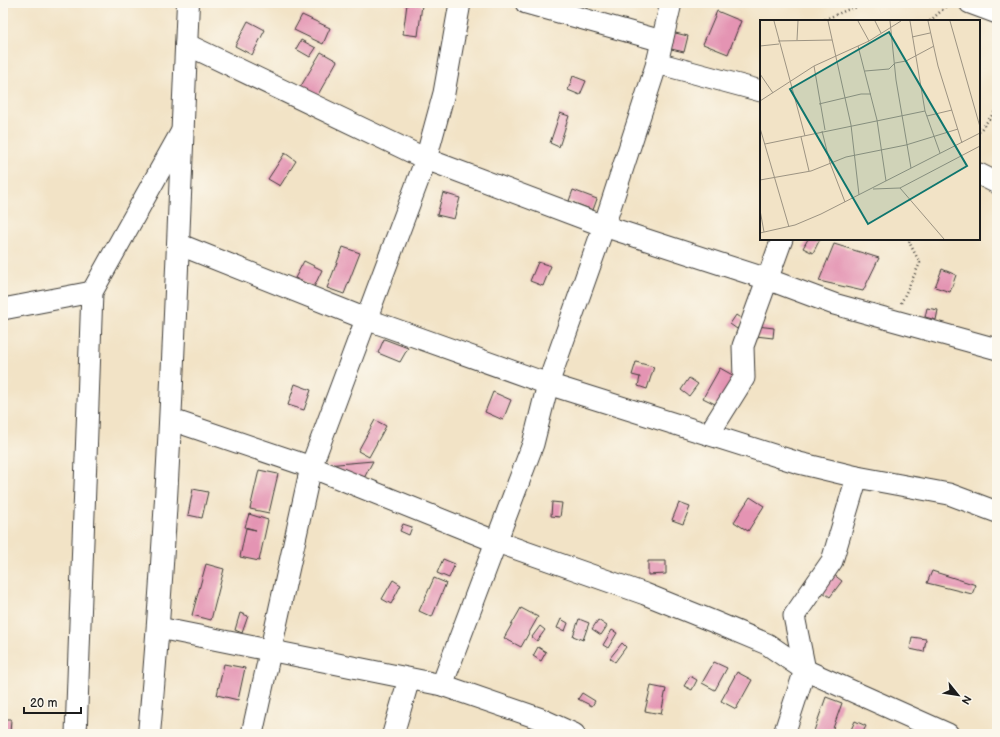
<svg xmlns="http://www.w3.org/2000/svg" width="1000" height="737" viewBox="0 0 1000 737" font-family="'Balsamiq Sans',sans-serif">
<style>
.building{fill:#e494b3}
.lines{fill:none;stroke-linecap:round;stroke-linejoin:round}
.minor-casing{stroke:#3c3a36;stroke-width:23}
.tertiary-casing{stroke:#3c3a36;stroke-width:24}
.path{stroke:#3c3a36;stroke-width:2.5;stroke-dasharray:1 3;stroke-linecap:butt}
.minor{stroke:#fff;stroke-width:21}
.tertiary{stroke:#fff;stroke-width:22}
.inset-road{fill:none;stroke:#9c9382;stroke-width:1}
.view{fill:#0f766e;fill-opacity:0.15;stroke:#0f766e;stroke-width:2}
.inset-edge{fill:none;stroke:#1c1c1c;stroke-width:2}
</style>
<rect width="100%" height="100%" fill="#fbf7ec"/>
<filter id="ink" filterUnits="userSpaceOnUse"><feTurbulence type="fractalNoise" baseFrequency=".025" numOctaves="2"/><feDisplacementMap in="SourceGraphic" scale="8" xChannelSelector="R" yChannelSelector="G"/><feConvolveMatrix kernelMatrix="1 2 1 2 8 2 1 2 1" color-interpolation-filters="sRGB"/></filter>
<filter id="wash" filterUnits="userSpaceOnUse"><feTurbulence type="fractalNoise" baseFrequency=".012" numOctaves="4" result="noise"/><feDisplacementMap in="SourceGraphic" scale="16" xChannelSelector="R" yChannelSelector="G"/><feGaussianBlur stdDeviation="0.9" result="paint"/><feColorMatrix in="noise" values="0 0 0 0 0 0 0 0 0 0 0 0 0 0 0 0 0 1.4 0 .05"/><feComposite in="paint" operator="in"/></filter>
<g filter="url(#wash)">
<rect width="100%" height="100%" fill="#f2e3c6"/>
<g id="blocks">
<g class="building">
<path d="M407 4 422 5 418 36 403 34Z"/>
<path d="M717 11 741 21 728 54 703 44Z"/>
<path d="M302 15 330 28 323 44 294 30Z"/>
<path d="M248 21 265 30 252 55 235 46Z"/>
<path d="M671 32 688 36 684 52 667 48Z"/>
<path d="M301 40 316 48 310 57 296 49Z"/>
<path d="M321 52 337 61 315 100 298 91Z"/>
<path d="M573 76 586 81 580 95 568 90Z"/>
<path d="M560 113 569 116 559 147 550 143Z"/>
<path d="M285 153 296 161 280 186 268 179Z"/>
<path d="M573 190 597 199 593 210 569 201Z"/>
<path d="M443 193 460 198 454 219 437 215Z"/>
<path d="M808 239H820L813 253 803 248Z"/>
<path d="M834 244 879 258 863 291 819 281Z"/>
<path d="M343 247 360 253 344 294 327 288Z"/>
<path d="M304 261 322 270 314 287 295 278Z"/>
<path d="M538 262 551 266 543 286 530 281Z"/>
<path d="M942 269 956 275 950 292 935 287Z"/>
<path d="M927 308 938 310 936 320 925 317Z"/>
<path d="M736 315 743 320 737 329 730 324Z"/>
<path d="M757 326 774 328 773 338 756 336Z"/>
<path d="M384 339 408 348 400 362 378 353Z"/>
<path d="M636 362 654 367 647 389 638 386 640 377 632 375Z"/>
<path d="M720 368 736 377 719 406 703 398Z"/>
<path d="M689 378 698 384 689 396 681 390Z"/>
<path d="M295 384 311 390 304 410 288 405Z"/>
<path d="M493 392 511 400 503 420 485 412Z"/>
<path d="M375 420 386 426 369 457 358 451Z"/>
<path d="M373 461 363 480 326 465Z"/>
<path d="M259 470 278 474 269 513 250 509Z"/>
<path d="M193 489 208 492 202 518 188 515Z"/>
<path d="M750 497 764 506 748 531 734 522Z"/>
<path d="M552 502 562 503 560 517 551 516Z"/>
<path d="M679 503 690 507 683 524 672 520Z"/>
<path d="M249 514 268 520 259 561 240 557 246 528 256 530 245 527Z"/>
<path d="M403 524 412 527 409 535 400 531Z"/>
<path d="M443 559 455 564 449 578 437 573Z"/>
<path d="M648 561H666V574L648 575Z"/>
<path d="M206 564 224 569 211 620 192 615Z"/>
<path d="M932 571 976 585 972 594 927 583Z"/>
<path d="M833 574 842 581 830 597 820 590Z"/>
<path d="M434 578 446 583 432 617 419 611Z"/>
<path d="M393 580 401 585 391 604 382 599Z"/>
<path d="M521 608 538 617 521 647 504 638Z"/>
<path d="M240 613 248 616 242 633 235 630Z"/>
<path d="M561 619 568 623 565 631 557 628Z"/>
<path d="M579 619 589 623 583 640 573 636Z"/>
<path d="M598 620 607 626 601 635 592 629Z"/>
<path d="M540 626 545 630 537 641 532 637Z"/>
<path d="M612 630 617 633 608 648 603 645Z"/>
<path d="M912 637 926 639 924 652 910 649Z"/>
<path d="M622 643 626 647 615 662 610 658Z"/>
<path d="M538 647 546 652 541 661 533 656Z"/>
<path d="M714 662 727 668 715 690 702 683Z"/>
<path d="M224 664 245 668 238 700 217 695Z"/>
<path d="M737 672 752 680 736 709 721 701Z"/>
<path d="M690 676 697 680 692 690 684 686Z"/>
<path d="M651 686 666 689 661 714 645 711Z"/>
<path d="M582 693 595 701 592 706 578 699Z"/>
<path d="M826 697 842 703 831 734H824L814 731Z"/>
<path d="M3 719H11L10 734H3Z"/>
<path d="M855 721 866 726 862 734H849Z"/>
</g>
</g>
</g>
<g filter="url(#ink)">
<use href="#blocks" fill-opacity="0" stroke="#3c3a36" stroke-width="1"/>
<g class="lines">
<defs>
<g id="minor">
<path d="M526 3 662 41"/>
<path d="M970 3 997 13"/>
<path d="M186 44 426 159 604 226 767 279 834 304 997 349"/>
<path d="M657 63 761 91"/>
<path d="M979 174 997 183"/>
<path d="M178 244 366 319 548 384 799 463 857 477 949 494 997 512"/>
<path d="M3 309 92 292"/>
<path d="M172 420 311 467 497 542 645 594 712 621 767 644 805 670 948 734"/>
<path d="M709 434 744 378 743 346 782 239"/>
<path d="M159 628 442 685 541 719 574 734"/>
<path d="M442 685 533 444 548 384 604 226 657 63 671 3"/>
<path d="M76 734 92 292 183 129"/>
<path d="M252 734 311 467 426 159 444 93 460 3"/>
<path d="M393 734 409 679"/>
<path d="M784 734 805 670 794 616 832 561 857 477"/>
</g>
<path id="tertiary" d="M149 734C171 491 177 247 188 3"/>
</defs>
<use href="#minor" class="minor-casing"/>
<use href="#tertiary" class="tertiary-casing"/>
<g class="path">
<path d="M821 21 847 10 872 3"/>
<path d="M930 21 950 3"/>
<path d="M979 132 997 109"/>
<path d="M901 303 920 263 909 242 911 239"/>
</g>
<use href="#minor" class="minor"/>
<use href="#tertiary" class="tertiary"/>
</g>
</g>
<g transform="translate(760 20)">
<rect width="220" height="220" fill="#f2e3c6"/>
<path class="inset-road" d="M14 1 45 116M68 1 91 105 99 175M98 1 109 21M115 1 121 13M130 1 136 60 151 148M150 1 165 91 180 133M168 1 178 46 202 123M190 1 220 107M152 17 170 13M37 20 38 1M18 21 72 20M0 26 19 24M98 26 117 100 126 161M54 46 65 110M105 51 129 49 135 43 146 41 174 26M0 54 13 73M0 81 54 46 109 21 141 1M59 84 101 74H111M167 96 192 90M0 108 29 207M62 111 70 143 85 182M41 117 49 151M5 124 165 91M0 160 51 151 86 137 146 125 198 109M140 168 184 219M113 169 140 168 220 126M0 190 4 212M0 213 35 205 61 194 220 113"/>
<path class="view" d="M129 12 207 146 108 204 30 69Z"/>
<rect width="220" height="220" class="inset-edge"/>
</g>
<rect width="1000" height="737" fill="none" stroke="#fbf7ec" stroke-width="16"/>
<g transform="translate(958 695) rotate(120)" stroke="#fbf7ec" stroke-width="3" paint-order="stroke">
<path d="M0-3L7 15L0 10L-7 15Z" fill="#1c1c1c"/>
<text y="-6" font-size="11" font-weight="bold" text-anchor="middle" fill="#1c1c1c">N</text>
</g>
<path d="M24 707v6h57v-6" fill="none" stroke="#1c1c1c" stroke-width="2"/>
<text x="30" y="707" font-size="12" fill="#1c1c1c" stroke="#fbf7ec" stroke-width="3" paint-order="stroke">20 m</text>
</svg>
